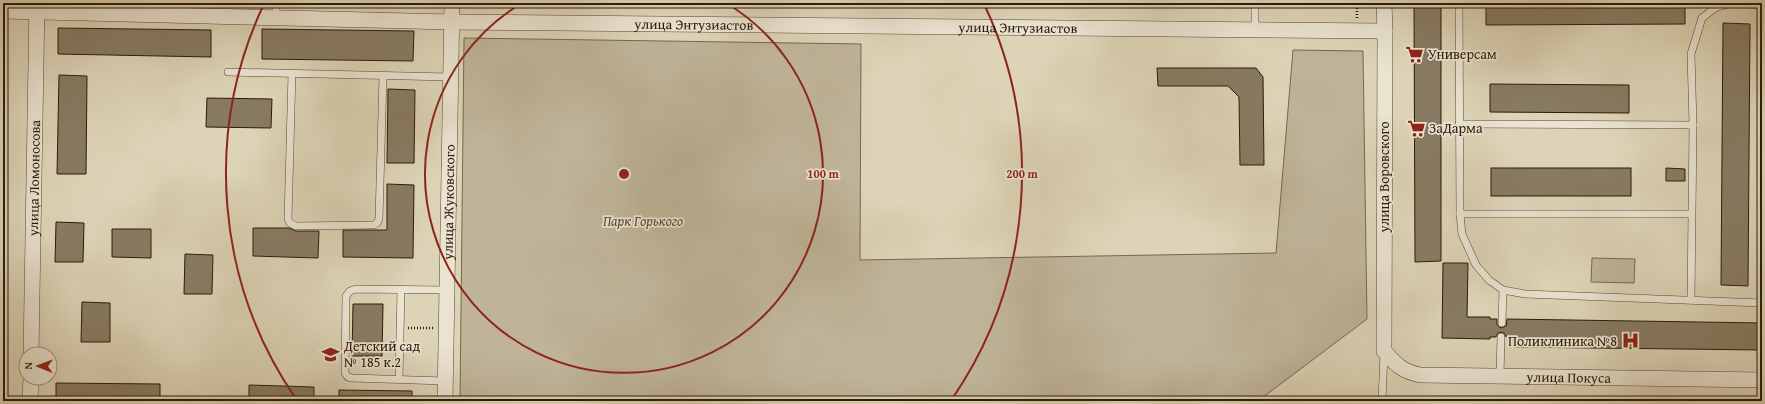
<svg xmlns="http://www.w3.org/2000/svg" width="1765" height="404" viewBox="0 0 1765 404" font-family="'Gentium Book Plus',serif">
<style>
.green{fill:#bfb499;stroke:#756751}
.building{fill:#887b63;stroke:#2b1a09}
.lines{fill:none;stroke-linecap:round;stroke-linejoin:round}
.lane-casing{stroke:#584834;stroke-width:8}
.street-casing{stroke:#584834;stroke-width:16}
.path{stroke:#2b1a09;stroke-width:2.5;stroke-dasharray:1 2;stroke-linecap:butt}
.lane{stroke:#e9e3d0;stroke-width:7}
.street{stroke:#e9e3d0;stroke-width:15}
.ring{fill:none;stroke:#8f2418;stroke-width:2}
.labels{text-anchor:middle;stroke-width:3.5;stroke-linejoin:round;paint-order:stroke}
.street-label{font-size:14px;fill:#2b1a09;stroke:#e9e3d0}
.poi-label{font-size:14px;fill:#2b1a09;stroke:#e9e3d0;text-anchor:start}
.park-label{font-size:14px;font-style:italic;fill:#574834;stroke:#e9e3d0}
.centre{fill:#8f2418;stroke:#e9e3d0;stroke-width:2}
.ring-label{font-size:12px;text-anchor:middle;font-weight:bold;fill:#8f2418;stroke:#e9e3d0;stroke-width:3.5;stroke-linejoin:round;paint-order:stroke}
</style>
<rect width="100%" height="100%" fill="#ddd4b7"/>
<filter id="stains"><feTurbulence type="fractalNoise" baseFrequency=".005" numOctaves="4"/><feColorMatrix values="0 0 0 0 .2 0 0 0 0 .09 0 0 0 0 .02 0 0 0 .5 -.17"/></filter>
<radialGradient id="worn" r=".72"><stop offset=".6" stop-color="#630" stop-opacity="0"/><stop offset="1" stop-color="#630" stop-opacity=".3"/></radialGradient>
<g class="green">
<path d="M1107 3H1259L1258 8 1107 6Z"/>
<path d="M464 38 861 44 860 260 1276 253 1293 50 1363 51 1367 319 1258 401H460Z"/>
<path d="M1592 258 1635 259 1634 283 1591 282Z"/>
</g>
<g class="building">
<path d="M1414 3H1441V261L1415 262Z"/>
<path d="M1486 3H1685V24L1486 25Z"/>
<path d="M1723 23 1750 24 1748 286 1721 285Z"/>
<path d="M58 28 211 30V57L58 54Z"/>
<path d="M262 29 414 31 413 61 262 59Z"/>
<path d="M1157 68H1256L1263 77 1264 165H1240L1239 97 1228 86H1158Z"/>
<path d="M59 75 87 76 86 174H57Z"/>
<path d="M1490 84 1629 85V113L1490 112Z"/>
<path d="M388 89 415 90 414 163H387Z"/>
<path d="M207 98 272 99 271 128 206 127Z"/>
<rect x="1491" y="168" width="140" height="28"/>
<path d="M1666 168 1685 169V181H1666Z"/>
<path d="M387 184 414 185 413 258 343 257V230H387Z"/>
<path d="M56 222 84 223 83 262H55Z"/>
<path d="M253 228H289L296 231H319L318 258 253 256Z"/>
<path d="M112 229H151V258L112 257Z"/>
<path d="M185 254 213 255 212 294H184Z"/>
<path d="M1443 263H1468L1467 317H1490V319H1497V325L1501 328 1506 326 1507 319 1762 323V350L1509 347V337H1506L1505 334 1502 332 1498 333 1496 337H1490V339L1442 338Z"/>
<path d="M82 302 110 303V342H81Z"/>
<path d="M353 304H383L382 356H352Z"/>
<path d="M56 383 160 384V401H56Z"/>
<path d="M249 385 314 387V401H249Z"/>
<path d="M339 390 412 391V401H339Z"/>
</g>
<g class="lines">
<defs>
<g id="lane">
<path d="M1459 3 1460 214 1462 234 1476 265 1489 280 1503 290 1525 294 1762 303"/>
<path d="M276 17V3"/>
<path d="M1255 30V3"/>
<path d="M228 72 450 77"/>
<path d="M292 73 288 219 290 223 296 226 374 225 377 223 379 219 383 76"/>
<path d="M1459 124 1693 125"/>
<path d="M1460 214H1691"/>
<path d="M1691 300 1693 125 1691 54 1702 18 1715 8 1731 3 1762 5"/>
<path d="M1502 323 1503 290"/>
<path d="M1500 376 1501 337"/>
<path d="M399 379 401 289"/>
<path d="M445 381 352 378 348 377 345 373 346 296 350 291 356 289 447 290"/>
<path d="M1382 401 1384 353"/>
</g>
<g id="street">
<path id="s1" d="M1384 3 1385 31 1384 351C1396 365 1402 371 1420 375L1762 380"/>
<path id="s2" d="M3 11 451 22 1385 31"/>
<path id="s3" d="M31 354 37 3"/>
<path d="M30 401 31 378"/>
<path id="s4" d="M445 401 452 3"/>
</g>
</defs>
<use href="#lane" class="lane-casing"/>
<use href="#street" class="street-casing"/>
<g class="path">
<path d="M1357 18V3"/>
<path d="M408 328H433"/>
</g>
<use href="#lane" class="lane"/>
<use href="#street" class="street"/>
</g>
<g class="ring">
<path d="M726 3A199 199 0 1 1 522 3"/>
<path d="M296 399A398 398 0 0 1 263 6M985 6A398 398 0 0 1 952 399"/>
</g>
<defs>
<symbol id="supermarket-bare" viewBox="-9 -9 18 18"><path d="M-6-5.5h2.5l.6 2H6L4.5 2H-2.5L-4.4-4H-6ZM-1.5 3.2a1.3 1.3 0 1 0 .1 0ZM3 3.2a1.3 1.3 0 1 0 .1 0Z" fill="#8f2418" stroke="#e9e3d0" stroke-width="2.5" paint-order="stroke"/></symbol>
<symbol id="hospital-bare" viewBox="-9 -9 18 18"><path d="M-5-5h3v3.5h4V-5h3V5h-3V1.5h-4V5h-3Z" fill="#8f2418" stroke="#e9e3d0" stroke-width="2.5" paint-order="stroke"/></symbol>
<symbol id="school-bare" viewBox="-9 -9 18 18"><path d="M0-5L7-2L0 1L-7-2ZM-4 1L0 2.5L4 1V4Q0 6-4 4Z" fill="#8f2418" stroke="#e9e3d0" stroke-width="2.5" paint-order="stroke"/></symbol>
</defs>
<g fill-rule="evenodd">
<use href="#supermarket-bare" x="1402" y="42" width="25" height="25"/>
<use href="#supermarket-bare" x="1404" y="116" width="25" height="25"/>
<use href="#hospital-bare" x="1618" y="328" width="25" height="25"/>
<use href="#school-bare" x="318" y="342" width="25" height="25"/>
</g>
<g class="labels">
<g class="street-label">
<text dy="5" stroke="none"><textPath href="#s2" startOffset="691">улица Энтузиастов</textPath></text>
<text dy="5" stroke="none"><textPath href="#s2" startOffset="1015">улица Энтузиастов</textPath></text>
<text transform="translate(1384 177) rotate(-90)" y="5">улица Воровского</text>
<text dy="5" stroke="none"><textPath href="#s3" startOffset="176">улица Ломоносова</textPath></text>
<text dy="5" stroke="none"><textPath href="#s4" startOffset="199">улица Жуковского</textPath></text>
<text dy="5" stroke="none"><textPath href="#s1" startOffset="541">улица Покуса</textPath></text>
</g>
<g class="poi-label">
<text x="1428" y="59">Универсам</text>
<text x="1429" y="133">ЗаДарма</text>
<text x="1617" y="346" text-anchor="end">Поликлиника №8</text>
<text x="344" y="351">Детский сад<tspan x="344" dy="16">№ 185 к.2</tspan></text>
</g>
<g class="park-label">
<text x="643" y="226">Парк Горького</text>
</g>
</g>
<circle cx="624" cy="174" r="6" class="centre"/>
<g class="ring-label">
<text x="823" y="178">100 m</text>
<text x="1022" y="178">200 m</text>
</g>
<rect width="1765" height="404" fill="none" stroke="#ddd4b7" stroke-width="16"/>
<rect x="4" y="4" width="1757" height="396" fill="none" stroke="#2b1a09" stroke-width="2"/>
<rect x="8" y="8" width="1749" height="388" fill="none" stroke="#2b1a09"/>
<g transform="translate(38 366) rotate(271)"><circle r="19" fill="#e9e3d0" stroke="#9d9380"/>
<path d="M0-3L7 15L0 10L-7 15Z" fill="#8f2418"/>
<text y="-6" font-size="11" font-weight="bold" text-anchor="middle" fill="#2b1a09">N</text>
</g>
<rect width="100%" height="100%" filter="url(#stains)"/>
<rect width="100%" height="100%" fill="url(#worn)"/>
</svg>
